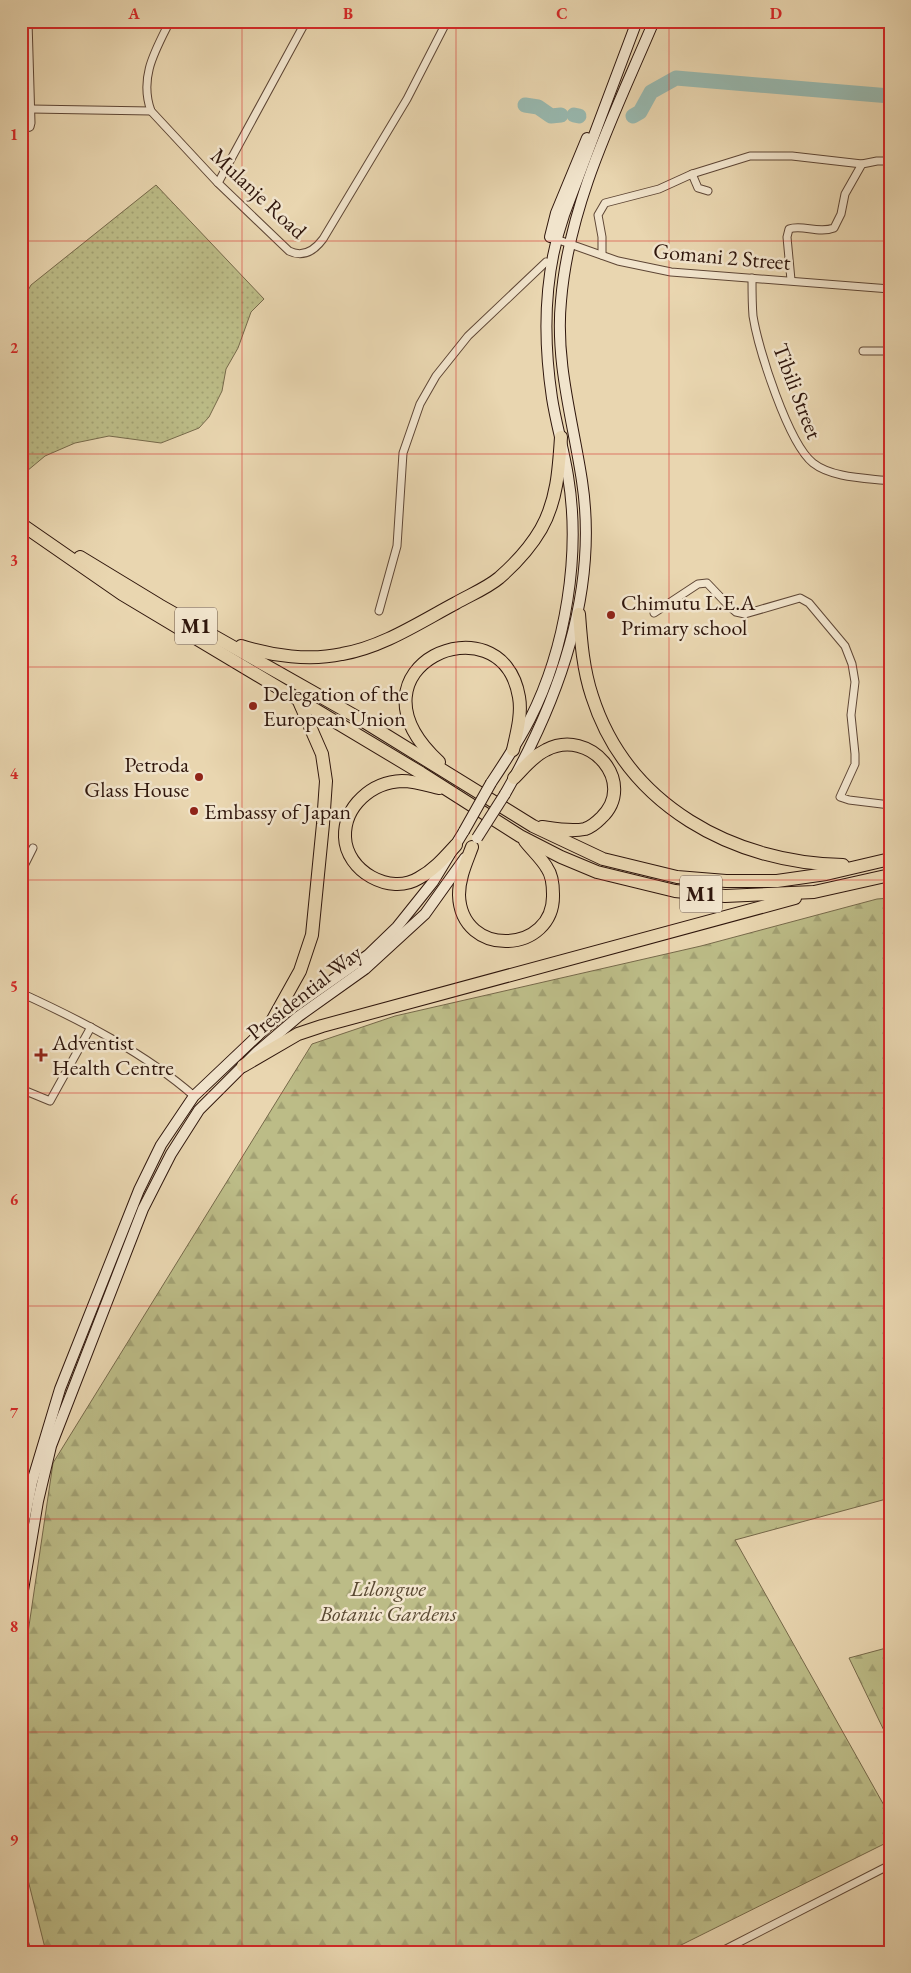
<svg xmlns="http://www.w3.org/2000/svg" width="911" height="1973" viewBox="0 0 911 1973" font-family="'EB Garamond',serif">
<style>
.forest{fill:url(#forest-firs);stroke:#76694a}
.park{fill:url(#park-dots);stroke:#76694a}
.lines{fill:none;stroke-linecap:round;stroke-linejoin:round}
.river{stroke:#98b9b0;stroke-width:15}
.street-casing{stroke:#5e4635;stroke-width:9}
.secondary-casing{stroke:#2f160c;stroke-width:12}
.highway-casing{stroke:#2f160c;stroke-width:14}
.street{stroke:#f1e4cc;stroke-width:7}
.secondary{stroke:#f1e4cc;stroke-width:10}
.highway{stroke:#e9d6b0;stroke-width:12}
.secondary-bridge-casing{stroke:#2f160c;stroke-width:12;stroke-linecap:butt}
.secondary-bridge{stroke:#f1e4cc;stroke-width:10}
.grid{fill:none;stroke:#d62828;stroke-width:1;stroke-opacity:0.55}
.poi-dot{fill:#8f2418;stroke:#f1e4cc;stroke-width:2}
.labels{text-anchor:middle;stroke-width:5;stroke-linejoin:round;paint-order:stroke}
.shield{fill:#f1e4cc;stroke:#695446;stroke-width:1}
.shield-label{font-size:21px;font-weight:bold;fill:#2f160c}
.street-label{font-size:22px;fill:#2f160c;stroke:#f1e4cc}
.poi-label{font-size:22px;fill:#2f160c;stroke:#f1e4cc;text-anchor:start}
.park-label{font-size:22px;font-style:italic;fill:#594831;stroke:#f1e4cc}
.neatline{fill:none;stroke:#d62828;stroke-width:2}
.grid-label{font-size:16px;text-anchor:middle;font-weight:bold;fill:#d62828}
</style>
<defs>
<pattern id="forest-firs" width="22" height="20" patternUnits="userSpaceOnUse" patternTransform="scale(1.25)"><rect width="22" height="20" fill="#bcbc87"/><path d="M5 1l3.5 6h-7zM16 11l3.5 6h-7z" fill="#a2a173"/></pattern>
<pattern id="park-dots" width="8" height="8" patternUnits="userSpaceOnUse" patternTransform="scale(1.25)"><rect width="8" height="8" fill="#bcbc87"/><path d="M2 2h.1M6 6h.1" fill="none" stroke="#a2a173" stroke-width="1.8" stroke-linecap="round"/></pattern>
</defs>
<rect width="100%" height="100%" fill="#e9d6b0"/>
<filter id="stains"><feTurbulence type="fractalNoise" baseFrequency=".004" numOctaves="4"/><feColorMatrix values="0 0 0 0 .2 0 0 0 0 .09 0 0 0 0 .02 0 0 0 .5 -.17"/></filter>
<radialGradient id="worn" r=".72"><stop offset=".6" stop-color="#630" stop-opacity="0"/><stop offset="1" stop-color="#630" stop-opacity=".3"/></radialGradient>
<g class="forest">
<path d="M890 898V1498L735 1540 890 1816V1841L667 1952H46L26 1872 25 1653 53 1463 312 1044 395 1016 701 946 877 899Z"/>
<path d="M890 1647V1743L849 1658Z"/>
</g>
<path class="park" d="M156 185 264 299 251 312 238 348 226 369 222 391 209 417 199 428 161 443 109 436 75 443 45 456 21 476V303L31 285Z"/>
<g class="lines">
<g class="river">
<path d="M525 105 538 107 551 116 561 115"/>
<path d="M574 115 579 116"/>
<path d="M633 116 640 112 651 92 676 78 890 96"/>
</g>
<defs>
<g id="street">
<path d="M170 21C155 51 139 77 151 111L218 183 289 251C303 258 314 251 323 239L407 99 447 21"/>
<path d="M31 109 151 111"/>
<path d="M21 129 30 127 31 123 28 21"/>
<path d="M692 174 750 156H792L862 164"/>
<path d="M218 183 306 21"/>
<path d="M556 239 618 261 671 272 890 289"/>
<path d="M602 255V237L598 215 605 203 659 189 692 174 698 188 708 191"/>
<path d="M752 278C752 291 752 304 753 316 758 348 788 443 813 463 832 478 866 478 890 481"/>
<path d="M791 280 787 237 789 229C802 224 818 234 834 228L841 214 845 194 862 164 877 161H890"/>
<path d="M863 351H890"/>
<path d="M379 611 397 546 403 453 420 404 436 376 468 336 546 262"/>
<path d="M654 613 698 584 707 583 728 605 736 612 745 614 800 598 809 603 845 646 852 664 855 682 851 715 855 754V764L840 797 849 800 890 805"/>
<path d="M21 872 33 848"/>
<path d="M21 993C80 1020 145 1053 194 1096"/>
<path d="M21 1089 50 1101 91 1027"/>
<path d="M720 1952 890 1865"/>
</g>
<g id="secondary">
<path d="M550 237 556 213 587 138"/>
<path d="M491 783C505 762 519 741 530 719 566 648 581 554 568 476 564 450 556 424 552 398 543 338 544 273 564 215L637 21"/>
<path d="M505 794C559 700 599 592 582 481 573 421 555 362 561 301 569 202 616 111 654 21"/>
<path d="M21 1536 32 1482 60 1389 139 1190 161 1145 194 1096 271 1023 368 955 397 927 433 882 464 831"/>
<path d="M21 1602 38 1501 51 1446 143 1209 171 1154 199 1110 257 1052 299 1016 365 969 425 914 465 858"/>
<path d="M21 1933 25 1952"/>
</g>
<g id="highway">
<path d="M21 524 122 594 421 773 520 836 561 857 597 872 675 891 725 896 814 892 890 875"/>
<path d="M80 557 159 605 355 716 533 826 603 859 677 877 726 881H777L826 874 890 859"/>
<path d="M579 614C581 641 583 669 592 696 627 806 734 863 843 865"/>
<path d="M241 646C272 656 310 661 342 654 383 647 420 622 456 603 470 595 487 588 499 578 515 564 530 548 541 529 557 501 559 469 561 437"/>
<path d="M439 762C336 667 502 596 519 697 522 714 517 732 513 750"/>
<path d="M514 778C524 768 533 756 546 750 590 727 638 783 601 818 596 823 591 827 585 829 571 832 556 829 542 827"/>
<path d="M439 788C427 785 414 781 402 781 372 782 344 806 345 837 346 871 390 896 419 878 434 870 445 857 456 845"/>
<path d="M472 847C466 863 459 878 459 895 461 959 555 954 553 894 553 886 552 875 547 868 542 859 532 850 525 841"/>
<path d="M271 1023 300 971 312 935 323 824 326 781 322 754 298 699"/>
<path d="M243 1066 298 1034 322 1026 795 898"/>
</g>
</defs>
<use href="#street" class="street-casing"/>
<use href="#secondary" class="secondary-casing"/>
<use href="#highway" class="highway-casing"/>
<use href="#street" class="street"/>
<use href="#secondary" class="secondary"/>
<use href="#highway" class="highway"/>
<defs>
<g id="secondary-bridge">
<path d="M464 831 491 783"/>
<path d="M477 838 505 794"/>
</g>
</defs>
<use href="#secondary-bridge" class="secondary-bridge-casing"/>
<use href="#secondary-bridge" class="secondary-bridge"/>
</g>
<path class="grid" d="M242 21V1952M456 21V1952M669 21V1952M21 241H890M21 454H890M21 667H890M21 880H890M21 1093H890M21 1306H890M21 1519H890M21 1732H890"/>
<g class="poi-dot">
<circle cx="611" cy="615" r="5"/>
<circle cx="253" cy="706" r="5"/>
<circle cx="199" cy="777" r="5"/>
<circle cx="194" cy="811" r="5"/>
<path d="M38.5 1047.5h5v5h5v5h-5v5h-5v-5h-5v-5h5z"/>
</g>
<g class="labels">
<g class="shield">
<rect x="175" y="607.5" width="42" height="37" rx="4"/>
<rect x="680" y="875.5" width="42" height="37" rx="4"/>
</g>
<g class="shield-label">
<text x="196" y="633">M1</text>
<text x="701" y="901">M1</text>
</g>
<g class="street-label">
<text transform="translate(259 193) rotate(43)" y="8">Mulanje Road</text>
<text transform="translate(722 256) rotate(5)" y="8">Gomani 2 Street</text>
<text transform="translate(798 391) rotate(69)" y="8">Tibili Street</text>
<text transform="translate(304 992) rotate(-38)" y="8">Presidential Way</text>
</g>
<g class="poi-label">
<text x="621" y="610">Chimutu L.E.A<tspan x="621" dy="25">Primary school</tspan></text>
<text x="263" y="701">Delegation of the<tspan x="263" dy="25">European Union</tspan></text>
<text x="189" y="772" text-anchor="end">Petroda<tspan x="189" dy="25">Glass House</tspan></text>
<text x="204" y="819">Embassy of Japan</text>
<text x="52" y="1050">Adventist<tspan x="52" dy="25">Health Centre</tspan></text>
</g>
<g class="park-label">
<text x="388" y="1596">Lilongwe<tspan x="388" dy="25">Botanic Gardens</tspan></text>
</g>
</g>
<rect width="911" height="1973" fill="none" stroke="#e9d6b0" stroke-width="55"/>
<rect x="28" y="28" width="856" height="1918" class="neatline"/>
<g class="grid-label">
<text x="134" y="19">A</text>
<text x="348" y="19">B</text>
<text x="562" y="19">C</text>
<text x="776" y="19">D</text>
<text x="14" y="140">1</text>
<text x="14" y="353">2</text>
<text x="14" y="566">3</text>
<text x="14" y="779">4</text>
<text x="14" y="992">5</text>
<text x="14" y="1205">6</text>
<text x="14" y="1418">7</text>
<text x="14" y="1632">8</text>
<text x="14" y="1845">9</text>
</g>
<rect width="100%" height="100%" filter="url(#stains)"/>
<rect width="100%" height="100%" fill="url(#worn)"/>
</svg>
